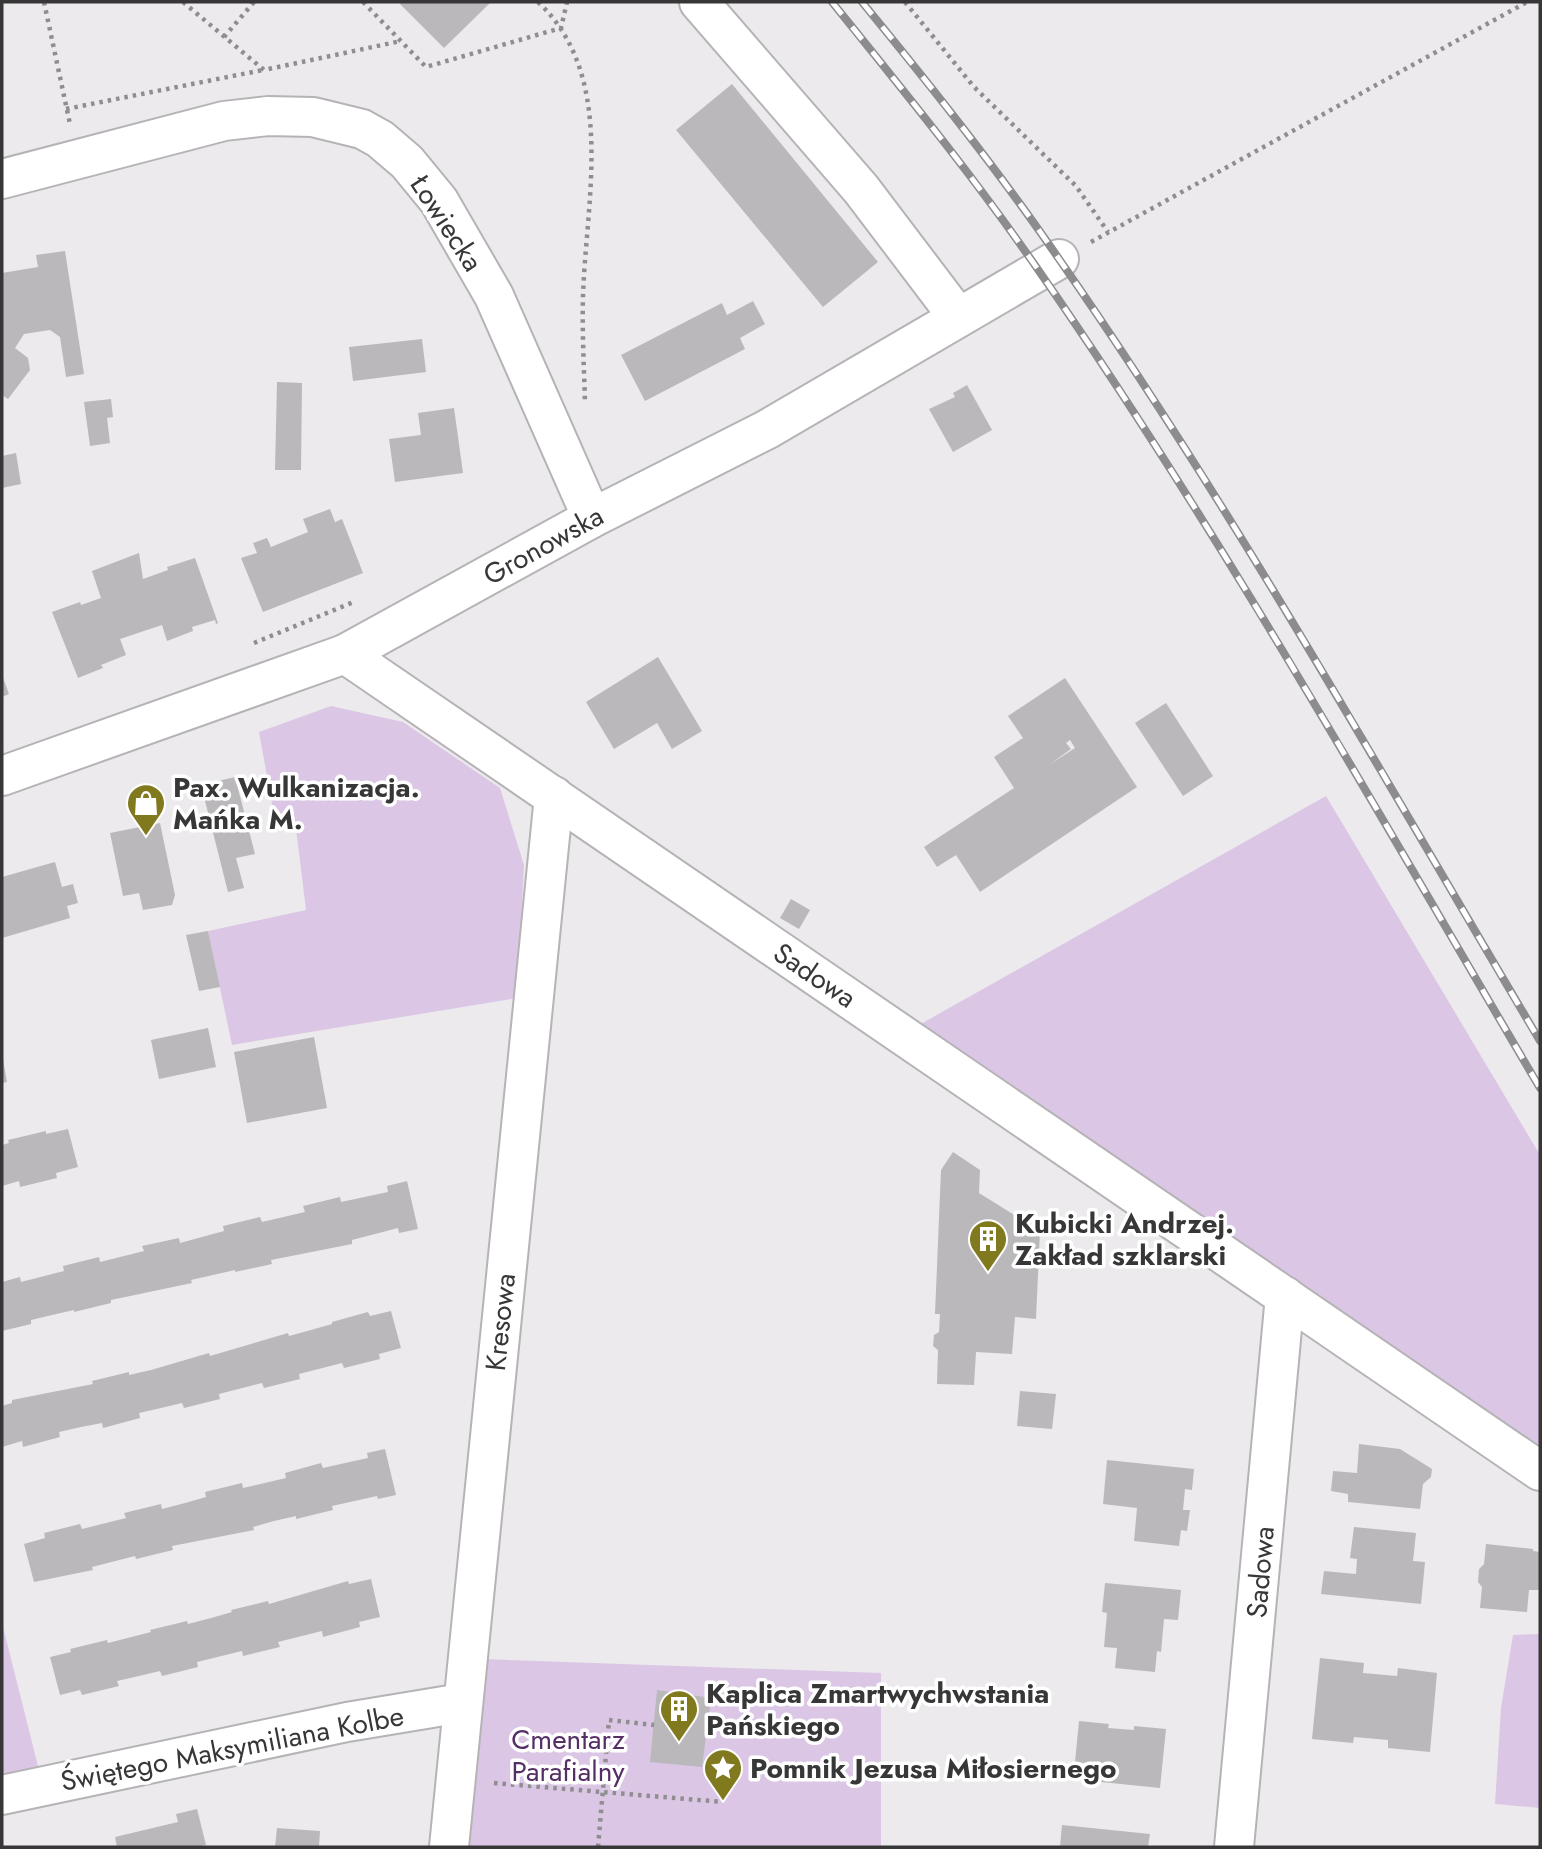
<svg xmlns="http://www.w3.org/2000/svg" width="1542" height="1849" viewBox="0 0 1542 1849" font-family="Jost,sans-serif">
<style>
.green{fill:#dbc7e5}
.building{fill:#bab8bb;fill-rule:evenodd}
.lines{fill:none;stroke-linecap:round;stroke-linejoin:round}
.minor-casing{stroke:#b5b3b6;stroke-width:42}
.path{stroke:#8f8d8f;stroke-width:4.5;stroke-dasharray:3.5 5;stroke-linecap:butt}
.minor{stroke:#fff;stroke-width:38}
.rail-casing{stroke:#8c8b8d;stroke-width:8}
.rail{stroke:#fff;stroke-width:5;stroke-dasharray:16;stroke-linecap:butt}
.labels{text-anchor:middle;stroke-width:7;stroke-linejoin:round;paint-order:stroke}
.street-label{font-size:28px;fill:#383738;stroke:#fff}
.poi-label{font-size:28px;font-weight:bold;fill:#383738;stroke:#fff;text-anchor:start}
.park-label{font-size:28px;fill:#542e65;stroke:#fff}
</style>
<rect width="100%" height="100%" fill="#eceaed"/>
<g class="green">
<path d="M331 706 403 722 500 788 524 865 517 998 232 1045 208 931 306 910 295 821H275L259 732Z"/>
<path d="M1326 796 1540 1155V1471L903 1034Z"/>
<path d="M2 1623 43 1786 2 1795Z"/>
<path d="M1540 1634V1808L1495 1804 1501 1708 1513 1635Z"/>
<path d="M482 1659 881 1673V1847H466Z"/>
</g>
<g class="building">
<path d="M398 2H491L444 48Z"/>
<path d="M732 84 878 262 823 307 676 130Z"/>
<path d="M65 251 84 374 66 377 60 337 50 330 24 334 15 348 28 358 30 370 8 399 2 395V273L38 267 36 255Z"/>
<path d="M753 301 765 324 740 338 745 349 645 401 621 355 722 303 727 315Z"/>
<path d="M422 339 426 372 353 381 349 347Z"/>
<path d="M277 382 302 383 301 470H275Z"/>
<path d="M967 385 992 430 953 452 929 409 955 397 953 393Z"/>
<path d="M111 399 113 417 107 418 110 443 90 446 84 402Z"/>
<path d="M454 408 463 473 395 482 389 439 421 435 418 413Z"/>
<path d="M16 453 21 484 2 488V456Z"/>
<path d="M330 509 335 522 342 519 363 573 263 612 241 558 257 553 253 543 267 538 271 547 308 532 303 519Z"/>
<path d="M139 553 143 579 168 570 167 567 195 558 218 623 216 624 215 620 192 627 193 631 167 641 162 625 120 639 126 655 101 665 103 668 78 678 52 612 80 602 81 605 101 598 92 571Z"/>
<path d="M658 657 702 731 672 749 657 723 614 749 586 702Z"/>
<path d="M2 675 9 694 2 697Z"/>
<path d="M1065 678 1137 787 980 892 956 855 937 867 924 847 1014 788 994 757 1023 738 1008 716ZM1070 740 1075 748 1049 765 1071 749 1066 743Z"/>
<path d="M1166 703 1213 776 1183 796 1135 723Z"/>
<path d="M235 777 255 854 236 858 244 888 228 892 201 785Z"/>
<path d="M160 823 175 895 172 905 143 910 139 893 123 896 110 833Z"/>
<path d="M55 862 62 887 73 884 78 903 67 906 70 918 2 938V877Z"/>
<path d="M791 899 810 910 799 929 780 918Z"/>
<path d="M208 931 220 987 199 991 186 935Z"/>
<path d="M208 1028 216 1067 159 1079 151 1040Z"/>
<path d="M314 1037 327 1108 247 1123 234 1052Z"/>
<path d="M3 1059 7 1082 2 1083V1060Z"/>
<path d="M68 1129 78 1167 56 1173 57 1178 20 1187 19 1181 2 1186V1145L9 1143 8 1140 46 1131V1134Z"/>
<path d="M953 1152 980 1170 979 1193 1040 1231 1036 1319 1015 1317 1012 1354 976 1352 974 1385 937 1384 938 1350 933 1346 934 1335 939 1332 940 1314H935L941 1170Z"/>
<path d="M407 1181 418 1229 399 1233 398 1228 352 1240V1244L271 1260 272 1264 235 1272V1270L191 1280 192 1283 111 1300V1303L74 1312V1310L52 1315 31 1320V1324L2 1331V1282L20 1277 21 1282 64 1271 63 1266 99 1257 100 1262 144 1251 142 1246 179 1238 180 1243 224 1231 223 1226 260 1217 262 1222 305 1212 303 1206 340 1197 341 1202 388 1192 387 1186Z"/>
<path d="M391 1311 401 1348 379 1354 380 1359 344 1368 342 1363 299 1374 300 1379 264 1388 262 1383 219 1394 220 1399 184 1408 182 1403 161 1408 139 1413 140 1418 103 1428 102 1423 81 1427 59 1432 60 1437 23 1447 22 1441 2 1447V1406L12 1403V1400L93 1384 92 1381 129 1372V1375L151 1370 209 1353 210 1356 288 1333 289 1336 311 1330 332 1324V1322L368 1312 370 1316Z"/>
<path d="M1020 1391 1056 1394 1052 1429 1017 1426Z"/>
<path d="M1359 1444 1400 1449 1432 1469 1431 1477 1423 1484 1420 1509 1348 1502V1494L1331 1491 1333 1471 1357 1473Z"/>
<path d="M385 1449 396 1495 378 1499 377 1496 332 1506 333 1510 296 1519V1516L274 1521 253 1527 254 1530 172 1546 173 1550 136 1559 135 1556 92 1567 93 1570 34 1582 24 1544 45 1538 44 1533 80 1524 82 1529 126 1518 124 1513 161 1504 162 1509 185 1503 206 1497 205 1492 242 1483 243 1488 286 1478 285 1473 321 1463 323 1468 345 1463 368 1458 367 1453Z"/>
<path d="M1107 1460 1194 1469 1192 1490 1185 1489 1183 1510H1190L1187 1531 1181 1530 1179 1546 1134 1541 1137 1508 1103 1504Z"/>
<path d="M1354 1527 1416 1533 1413 1561 1425 1562 1421 1604 1321 1594 1324 1571 1356 1574 1357 1559 1350 1558Z"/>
<path d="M1486 1544 1533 1549V1551L1540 1552V1590H1529L1527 1612 1480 1608 1482 1587 1478 1582 1479 1569 1484 1564Z"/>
<path d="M371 1579 380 1617 359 1622 360 1627 323 1637 322 1631 278 1642 280 1647 243 1656 242 1651 197 1662 198 1667 162 1676 160 1671 139 1676 117 1681 119 1686 82 1695 80 1690 60 1695 50 1657 71 1652 70 1649 107 1640 108 1643 151 1632 150 1630 187 1621 188 1624 211 1618 232 1612 231 1610 268 1601 269 1604 348 1581 349 1584Z"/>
<path d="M1105 1583 1181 1590 1178 1620 1164 1619 1161 1652 1157 1651 1155 1672 1115 1668 1117 1648 1104 1647 1107 1613 1102 1612Z"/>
<path d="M1320 1658 1364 1663 1363 1673 1397 1676 1398 1668 1437 1673 1430 1752 1388 1748V1740L1354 1737 1353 1743 1312 1739Z"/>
<path d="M657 1690 711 1698 702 1767 650 1762Z"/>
<path d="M1079 1721 1109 1724 1108 1728 1134 1730V1726L1166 1729 1160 1788 1101 1782 1103 1765 1075 1762Z"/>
<path d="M197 1809 206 1845 198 1847H117L115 1837 178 1822 176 1814Z"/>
<path d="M1062 1825 1150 1834 1148 1847H1060Z"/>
<path d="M277 1828 320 1831 319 1847H275Z"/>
</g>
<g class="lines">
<defs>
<g id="minor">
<path d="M699 2 861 189 958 317"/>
<path d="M2 179 224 121 268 116 313 117 362 129 380 139 407 162 439 201 494 296 592 518"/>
<path d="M345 654 1540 1471"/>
<path d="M2 776 345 654 592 518 766 430 1059 259"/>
<path d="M2 1795 347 1722 462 1703"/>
<path d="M449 1847 554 796"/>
<path d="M1234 1847 1285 1296"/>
</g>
</defs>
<use href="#minor" class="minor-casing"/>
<g class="path">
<path d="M44 2 70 124"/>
<path d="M183 2 264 70 401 41"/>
<path d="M363 2 426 67 561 28 567 2"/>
<path d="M538 2C617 76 586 200 583 296 582 331 584 367 585 403"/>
<path d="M905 2 974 87 1076 186 1108 232"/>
<path d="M224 37 254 2"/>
<path d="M66 109 263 70"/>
<path d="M1091 242 1527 2"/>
<path d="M254 643 356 601"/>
<path d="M494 1783 723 1802"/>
<path d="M598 1847 609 1720 654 1725"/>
</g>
<use href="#minor" class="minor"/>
<defs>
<g id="rail">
<path d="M832 2C903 90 975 178 1039 271 1221 533 1378 813 1540 1088"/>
<path d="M862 2C930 85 998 170 1059 259 1234 510 1384 778 1540 1041"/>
</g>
</defs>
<use href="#rail" class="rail-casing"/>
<use href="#rail" class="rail"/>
</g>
<defs>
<symbol id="shop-pin" viewBox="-11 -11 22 30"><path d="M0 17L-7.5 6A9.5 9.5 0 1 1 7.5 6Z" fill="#80791e" stroke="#fff"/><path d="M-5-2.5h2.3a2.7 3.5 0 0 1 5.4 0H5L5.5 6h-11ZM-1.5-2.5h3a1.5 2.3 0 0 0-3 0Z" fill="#fff"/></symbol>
<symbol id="building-pin" viewBox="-11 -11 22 30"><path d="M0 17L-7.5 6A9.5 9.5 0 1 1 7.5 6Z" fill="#80791e" stroke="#fff"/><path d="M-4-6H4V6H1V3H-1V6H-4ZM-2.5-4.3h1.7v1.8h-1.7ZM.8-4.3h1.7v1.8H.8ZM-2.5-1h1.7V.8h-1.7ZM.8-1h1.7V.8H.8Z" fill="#fff"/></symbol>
<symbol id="sight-pin" viewBox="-11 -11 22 30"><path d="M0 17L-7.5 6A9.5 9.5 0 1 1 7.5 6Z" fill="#80791e" stroke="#fff"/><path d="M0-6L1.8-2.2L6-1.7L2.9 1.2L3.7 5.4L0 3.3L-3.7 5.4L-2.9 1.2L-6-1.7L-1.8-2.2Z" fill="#fff"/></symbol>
</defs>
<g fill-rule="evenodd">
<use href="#shop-pin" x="124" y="781" width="44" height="60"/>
<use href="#building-pin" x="966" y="1217" width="44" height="60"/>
<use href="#building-pin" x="657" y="1687" width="44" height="60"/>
<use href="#sight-pin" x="701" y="1746" width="44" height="60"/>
</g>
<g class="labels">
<g class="street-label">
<text transform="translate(447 223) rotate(57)" y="10">Łowiecka</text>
<text transform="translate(543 545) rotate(-29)" y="10">Gronowska</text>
<text transform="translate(815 975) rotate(34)" y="10">Sadowa</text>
<text transform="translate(500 1322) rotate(-84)" y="10">Kresowa</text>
<text transform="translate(1260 1572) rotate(-85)" y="10">Sadowa</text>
<text transform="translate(232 1748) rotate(-11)" y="10">Świętego Maksymiliana Kolbe</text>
</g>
<g class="poi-label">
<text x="173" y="797">Pax. Wulkanizacja.<tspan x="173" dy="32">Mańka M.</tspan></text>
<text x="1015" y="1233">Kubicki Andrzej.<tspan x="1015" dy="32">Zakład szklarski</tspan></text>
<text x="706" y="1703">Kaplica Zmartwychwstania<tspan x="706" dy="32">Pańskiego</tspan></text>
<text x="750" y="1778">Pomnik Jezusa Miłosiernego</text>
</g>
<g class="park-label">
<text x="568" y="1749">Cmentarz<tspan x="568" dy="32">Parafialny</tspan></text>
</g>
</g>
<rect width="1542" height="1849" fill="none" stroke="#383738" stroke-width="7"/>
</svg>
